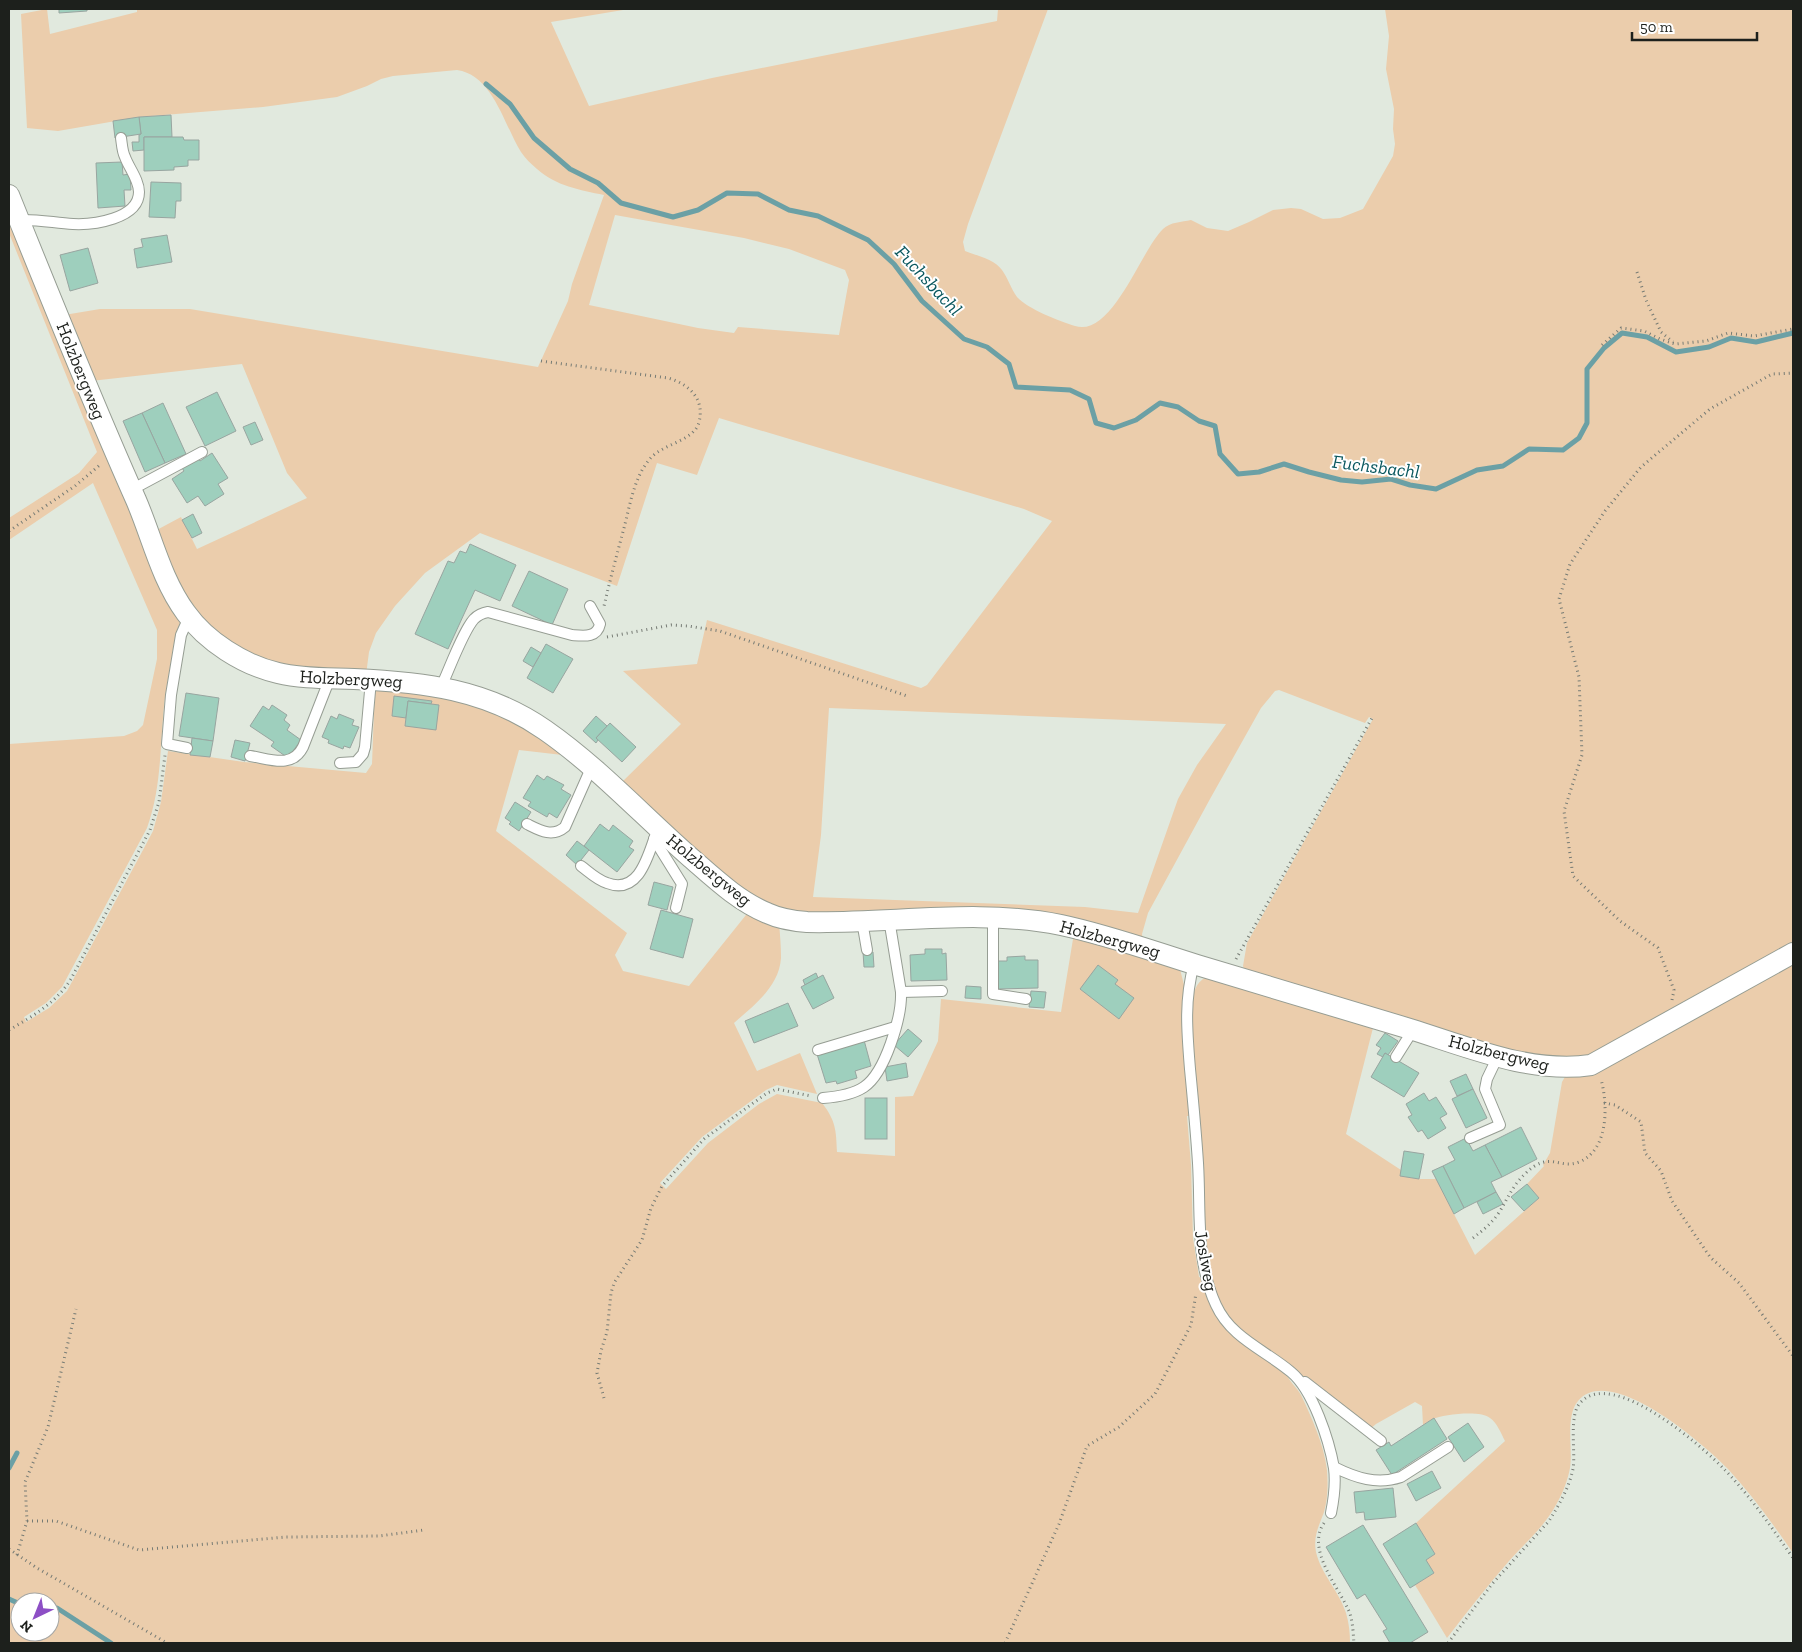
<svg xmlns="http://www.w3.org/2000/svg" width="1802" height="1652" viewBox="0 0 1802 1652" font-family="'Zilla Slab',serif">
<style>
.green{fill:#ebcdac;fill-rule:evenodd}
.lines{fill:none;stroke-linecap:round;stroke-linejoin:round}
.stream{stroke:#6ba0a5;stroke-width:5}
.building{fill:#9ecfbd;stroke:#98a5a0}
.lane-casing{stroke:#969d93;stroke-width:12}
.street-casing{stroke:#969d93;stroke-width:22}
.path{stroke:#767b74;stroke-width:3;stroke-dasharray:1 4;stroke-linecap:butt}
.lane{stroke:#fff;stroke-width:10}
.street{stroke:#fff;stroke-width:20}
.labels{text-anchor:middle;stroke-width:4;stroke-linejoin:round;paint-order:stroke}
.street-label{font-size:18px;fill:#1d201c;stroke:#fff}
.water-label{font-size:19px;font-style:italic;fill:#0a585f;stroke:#fff}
</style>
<rect width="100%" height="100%" fill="#e1e9de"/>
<g class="green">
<path d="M47 9 50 34 137 12V9H629L551 22 589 106 712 78 997 21 998 9H1048L968 224 963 242 965 251C977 256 994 259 1002 270 1008 278 1011 289 1017 297 1028 309 1059 321 1075 326 1112 338 1141 250 1163 229 1170 222 1182 222 1191 220L1207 228 1228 231 1249 222 1273 210 1291 208 1301 209 1323 219 1340 218 1363 209 1393 156 1395 144 1393 129 1394 109 1386 69 1389 36 1385 9H1793V948L1577 1062 1542 1060 1245 972 1243 966 1247 943 1373 719 1369 717 1365 723 1279 690 1275 691 1261 708 1210 799 1148 913 1142 934 1143 941 1063 919 807 916 758 903 620 784 681 724 623 671 697 664 707 620 921 688 927 685 1052 521 1024 509 719 418 697 475 657 463 617 586 480 533 425 573 395 606 376 633 369 652 366 675 260 663 194 616 153 532 181 517 197 549 307 498 287 473 242 364 91 381 64 315 100 309H190L538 367 568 301 572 284 604 195C580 190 556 186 537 169 531 164 525 158 521 152 504 125 493 75 457 70L393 76 381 79 367 86 337 97 263 107 139 117 58 131 27 128 21 14ZM615 215 744 238 789 249 845 270 849 280 839 335 738 327 734 333 698 328 589 305ZM829 708 1226 724 1197 765 1178 799 1138 913 1085 907 813 897 821 835Z"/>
<path d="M9 208 180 623C174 636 173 650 171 664 167 682 164 700 163 718 160 756 160 792 147 828L62 987 46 1003 24 1017 26 1022 49 1008 67 991 143 850 153 831 161 802 168 751 244 762 366 773 372 764 375 685 494 708 571 756 519 750 496 831 627 933 615 955 623 971 689 986 750 910 779 923C780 934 781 946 781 958 779 987 754 1005 734 1023L757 1071 800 1053 817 1094 777 1085 766 1090 702 1137 660 1183 666 1189 708 1143 759 1104 777 1094 822 1103C836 1121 836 1130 837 1152L895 1156V1097L913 1096 938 1041 941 999 1061 1012 1074 933 1180 969 1184 985 1183 1016 1191 1116H1187L1191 1165 1193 1238 1199 1277 1204 1279 1213 1309 1286 1373C1289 1382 1297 1387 1301 1395 1312 1418 1324 1445 1327 1470 1328 1484 1328 1498 1324 1512 1319 1526 1313 1536 1316 1552 1321 1574 1339 1591 1346 1613 1349 1623 1350 1633 1350 1643H9V744L124 736 137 731 143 725 157 659V630L93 483 9 540V518L79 473 97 452 9 233ZM20 1602H50V1632H20Z"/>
<path d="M1793 962V1553C1773 1524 1752 1495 1728 1469 1705 1445 1610 1362 1578 1401 1565 1416 1573 1449 1570 1468 1568 1479 1563 1493 1557 1503 1546 1525 1525 1543 1509 1561 1487 1586 1467 1612 1447 1638L1415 1585 1434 1573 1426 1560 1435 1554 1416 1523 1505 1441C1501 1433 1497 1423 1490 1418 1482 1410 1443 1414 1433 1419 1430 1420 1426 1423 1423 1425L1422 1406 1415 1402 1376 1424 1370 1429 1243 1334 1226 1315 1216 1296 1207 1259 1190 1004C1194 993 1195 983 1206 977L1374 1024 1346 1134 1401 1170V1176L1419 1179H1436L1475 1255 1539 1198 1527 1184 1544 1166 1543 1165 1550 1153 1562 1082 1566 1075Z"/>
</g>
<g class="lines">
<g class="stream">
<path d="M486 84 510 104 534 138 570 169 598 183 621 203 673 217 698 210 727 193 758 194 789 210 818 216 868 240 894 264 922 301 964 339 987 347 1009 364 1016 387 1070 390 1089 399 1096 423 1114 428 1136 420 1160 403 1178 407 1199 421 1215 426 1220 454 1238 474 1259 472 1284 464 1309 472 1341 480 1362 482 1391 479 1410 485 1436 489 1477 470 1503 466 1529 449 1563 450 1579 438 1587 423V369L1604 348 1622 333 1647 337 1676 352 1709 347 1731 338 1756 342 1793 333"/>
<path d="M9 1468 17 1453"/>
<path d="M9 1599 20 1604"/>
<path d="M50 1608H57L111 1643"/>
</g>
</g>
<g class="building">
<path d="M59 9H87V11L59 13Z"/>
<path d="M171 115 172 137H144V150L133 151 132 142H139V135L141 134 139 117Z"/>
<path d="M139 117 141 134 115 138 113 121Z"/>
<path d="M144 137H183L184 140H199V160H188V166L174 167V170L144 171Z"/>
<path d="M122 162 123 175 130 174 131 190H124L125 206 98 208 96 163Z"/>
<path d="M151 182 181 183V201H176L175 218 149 217Z"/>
<path d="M167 235 172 262 137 268 134 249 143 247 141 239Z"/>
<path d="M88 248 98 283 70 291 60 255Z"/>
<path d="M217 392 236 431 205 446 186 407Z"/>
<path d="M163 403 186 454 165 463 142 413Z"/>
<path d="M142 413 165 463 145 472 123 421Z"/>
<path d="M255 422 263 440 251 445 243 427Z"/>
<path d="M212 453 228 478 218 484 224 494 205 506 198 496 187 503 172 479 184 471 182 468 198 458 200 461Z"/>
<path d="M193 514 202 533 192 538 182 520Z"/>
<path d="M470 544 516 565 500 601 475 590 448 649 415 634 448 561 454 563 460 551 466 553Z"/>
<path d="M529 571 568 589 552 625 512 606Z"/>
<path d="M546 644 573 659 553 693 527 678Z"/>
<path d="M531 647 541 653 533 667 523 661Z"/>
<path d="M186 693 219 698 213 741 179 736Z"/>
<path d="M394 696 432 701 431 704 408 701 406 718 392 716Z"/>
<path d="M408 701 439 705 436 730 405 726Z"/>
<path d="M272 705 287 715 284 720 290 725 287 730 301 740 288 758 271 746 274 742 250 726 263 706 269 710Z"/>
<path d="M339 714 354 720 352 725 359 727 350 748 344 746 343 749 328 743 329 740 322 737 331 716 337 719Z"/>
<path d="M596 716 607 726 596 738 598 740 596 743 583 731Z"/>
<path d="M610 723 636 747 622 762 596 738Z"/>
<path d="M192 738 213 741 210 757 190 755Z"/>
<path d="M235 740 250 743 245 761 231 757Z"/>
<path d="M537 775 544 780 547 776 564 785 561 789 571 795 557 818 549 813 547 817 528 806 531 802 523 798Z"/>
<path d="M515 802 531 812 519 831 509 824 511 822 505 818Z"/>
<path d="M600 824 609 831 613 825 633 841 629 847 634 850 617 872 584 846Z"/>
<path d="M577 841 589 850 577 865 566 855Z"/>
<path d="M654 882 673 887 667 910 648 905Z"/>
<path d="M661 910 693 919 683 958 650 949Z"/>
<path d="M925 949H942V954L946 953 947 980 911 981 910 955 925 954Z"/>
<path d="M863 952H873L874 967H864Z"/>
<path d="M1025 956V960H1038V988L998 989 997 961H1007V957Z"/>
<path d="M1098 965 1118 980 1115 984 1134 998 1119 1019 1080 989Z"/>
<path d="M816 973 818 978 805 985 803 980Z"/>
<path d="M823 975 834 998 813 1009 801 987Z"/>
<path d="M966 986 981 987V999L965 998Z"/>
<path d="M1031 991 1046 992 1044 1008 1029 1007Z"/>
<path d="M788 1003 798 1026 754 1043 745 1021Z"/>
<path d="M908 1029 922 1041 908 1057 894 1045Z"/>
<path d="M1385 1033 1398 1041 1388 1055 1385 1053 1383 1057 1377 1054 1381 1048 1376 1045Z"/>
<path d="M864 1040 871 1066 855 1071 857 1078 837 1084 836 1081 826 1083 817 1054Z"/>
<path d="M1385 1053 1419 1073 1404 1097 1371 1077Z"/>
<path d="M906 1063 908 1077 887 1081 885 1067Z"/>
<path d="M1466 1074 1473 1089 1457 1096 1450 1081Z"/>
<path d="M1473 1089 1487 1118 1466 1128 1452 1099Z"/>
<path d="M1424 1093 1429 1101 1436 1097 1447 1114 1440 1118 1446 1128 1428 1139 1422 1130 1418 1132 1408 1117 1412 1115 1406 1104Z"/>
<rect x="865" y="1098" width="22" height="41"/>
<path d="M1521 1127 1537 1159 1502 1177 1485 1145Z"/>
<path d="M1466 1138 1473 1151 1485 1145 1502 1177 1491 1182 1496 1192 1464 1208 1443 1166 1455 1160 1448 1147Z"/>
<path d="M1404 1151 1424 1154 1419 1179 1400 1176Z"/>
<path d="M1443 1166 1464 1208 1454 1214 1432 1171Z"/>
<path d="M1527 1184 1539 1198 1524 1211 1511 1197Z"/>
<path d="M1496 1192 1503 1204 1483 1214 1477 1202Z"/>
<path d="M1434 1418 1447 1439 1392 1475 1376 1450 1389 1442 1391 1446Z"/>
<path d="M1468 1423 1484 1447 1464 1462 1448 1437Z"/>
<path d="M1432 1471 1441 1488 1416 1501 1407 1484Z"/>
<path d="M1393 1488 1396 1517 1365 1520 1364 1512 1356 1513 1354 1492Z"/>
<path d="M1416 1523 1435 1554 1426 1560 1434 1573 1410 1588 1383 1544Z"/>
<path d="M1363 1525 1428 1632 1410 1643H1390L1383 1631 1387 1629 1365 1594 1357 1599 1326 1547Z"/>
</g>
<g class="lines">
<defs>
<g id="lane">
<path d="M19 220C37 219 55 223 73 224 93 225 139 219 139 192 139 180 129 168 125 157 122 151 122 144 121 138"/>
<path d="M131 490 202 452"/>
<path d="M441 687C449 670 463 631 474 619 478 615 482 613 488 612L572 635C584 636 597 638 600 624L590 606"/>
<path d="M187 748 167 744 171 695 181 635 185 626 191 619"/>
<path d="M250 756C270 759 292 769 303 747L330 678"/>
<path d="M340 763 356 762 363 754 365 747 371 680"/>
<path d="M527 824C539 830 552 838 565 827L592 766"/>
<path d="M654 839 682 884 676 908"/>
<path d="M581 866C589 872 597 880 607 883 641 896 649 851 658 828"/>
<path d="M993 917V994L1026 999"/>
<path d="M889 919 901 992 942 991"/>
<path d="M862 921 867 950"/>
<path d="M1194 964C1184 1000 1187 1032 1190 1069 1193 1100 1196 1132 1198 1163 1201 1211 1195 1260 1216 1305 1231 1338 1265 1350 1291 1372 1313 1390 1329 1440 1334 1468 1336 1483 1334 1498 1331 1513"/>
<path d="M818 1050 895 1027"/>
<path d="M1396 1057 1413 1030"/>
<path d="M823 1098C837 1097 852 1095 864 1087 885 1073 902 1017 901 992"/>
<path d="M1470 1138 1500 1125 1485 1089 1487 1079 1498 1056"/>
<path d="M1305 1382 1381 1441"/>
<path d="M1334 1467C1356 1478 1377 1485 1401 1477L1448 1447"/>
</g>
<path id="street" d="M9 195C50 297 91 399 136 500 152 537 161 579 186 613 206 641 243 665 278 673 302 679 329 678 354 679 423 682 486 689 545 730 598 767 642 815 691 858 714 878 738 901 767 913 780 919 793 921 807 922 892 924 977 908 1061 925 1108 935 1152 951 1197 965 1268 987 1339 1008 1410 1029 1468 1047 1531 1074 1591 1065L1793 953"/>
</defs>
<use href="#lane" class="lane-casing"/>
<use href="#street" class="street-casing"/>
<g class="path">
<path d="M1637 272 1646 300 1661 332 1673 342"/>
<path d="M1602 345 1621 328 1644 331 1660 339 1675 344 1706 341 1728 333 1754 336 1793 329"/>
<path d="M541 361 668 378C689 384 705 399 699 422 694 442 662 443 649 460 634 478 630 505 624 528 617 554 610 580 604 606"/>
<path d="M9 531 75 486 101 464"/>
<path d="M607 637 671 625 688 626 720 631 907 696"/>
<path d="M1236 959 1372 718"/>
<path d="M1672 1000 1674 990 1658 948 1620 921 1573 876 1564 811 1582 755 1579 677 1559 599 1570 564 1605 511 1641 467 1710 409 1772 374 1793 373"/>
<path d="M9 1030C33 1016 56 1003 71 979L150 830 159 802 165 755"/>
<path d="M1604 1103 1615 1105 1641 1122 1645 1153 1661 1171 1672 1201 1710 1257 1739 1283 1793 1356"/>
<path d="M1473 1238C1482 1231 1491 1224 1498 1214 1508 1199 1511 1187 1526 1173 1550 1150 1559 1170 1579 1162 1609 1150 1608 1105 1601 1079"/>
<path d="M604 1398 597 1373 601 1351 607 1332 611 1293 614 1283 642 1240 651 1208 662 1186 704 1139 767 1093 777 1089 811 1096"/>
<path d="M27 1521H56L139 1550 286 1537 379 1536 424 1530"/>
<path d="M1324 1523C1306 1549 1337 1585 1348 1609 1353 1619 1353 1632 1354 1643"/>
<path d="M9 1549 37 1568 167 1643"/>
<path d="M17 1555 27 1521 25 1482 48 1427 76 1309"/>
<path d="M1005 1643 1059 1524 1087 1446 1119 1427 1155 1394 1191 1325 1196 1293"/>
<path d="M1448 1643 1492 1584 1549 1521C1559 1505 1569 1488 1573 1469 1576 1452 1568 1414 1581 1402 1613 1368 1702 1446 1725 1470 1751 1497 1772 1528 1793 1558"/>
</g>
<use href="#lane" class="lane"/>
<use href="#street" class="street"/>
</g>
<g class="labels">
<g class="street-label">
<text transform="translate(81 371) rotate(68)" y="6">Holzbergweg</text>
<text transform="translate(351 679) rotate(3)" y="6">Holzbergweg</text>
<text transform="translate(709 870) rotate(39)" y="6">Holzbergweg</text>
<text transform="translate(1110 939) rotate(15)" y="6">Holzbergweg</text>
<text transform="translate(1499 1053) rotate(14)" y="6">Holzbergweg</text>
<text transform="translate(1206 1261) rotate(80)" y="6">Joslweg</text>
</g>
<g class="water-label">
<text transform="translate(929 280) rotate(47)" y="7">Fuchsbachl</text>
<text transform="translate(1376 466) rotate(7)" y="7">Fuchsbachl</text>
</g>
</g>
<rect width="1802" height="1652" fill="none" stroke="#1d201c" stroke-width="20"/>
<g transform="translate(35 1617) rotate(223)"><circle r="24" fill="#ffffff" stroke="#a5a6a4"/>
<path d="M0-4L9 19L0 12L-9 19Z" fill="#8d4fc5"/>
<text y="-8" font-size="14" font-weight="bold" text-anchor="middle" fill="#1d201c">N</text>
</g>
<path d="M1632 32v8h125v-8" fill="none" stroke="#1d201c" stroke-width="2.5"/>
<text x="1640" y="32" font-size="15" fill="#1d201c" stroke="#ffffff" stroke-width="4" paint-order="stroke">50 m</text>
</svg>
